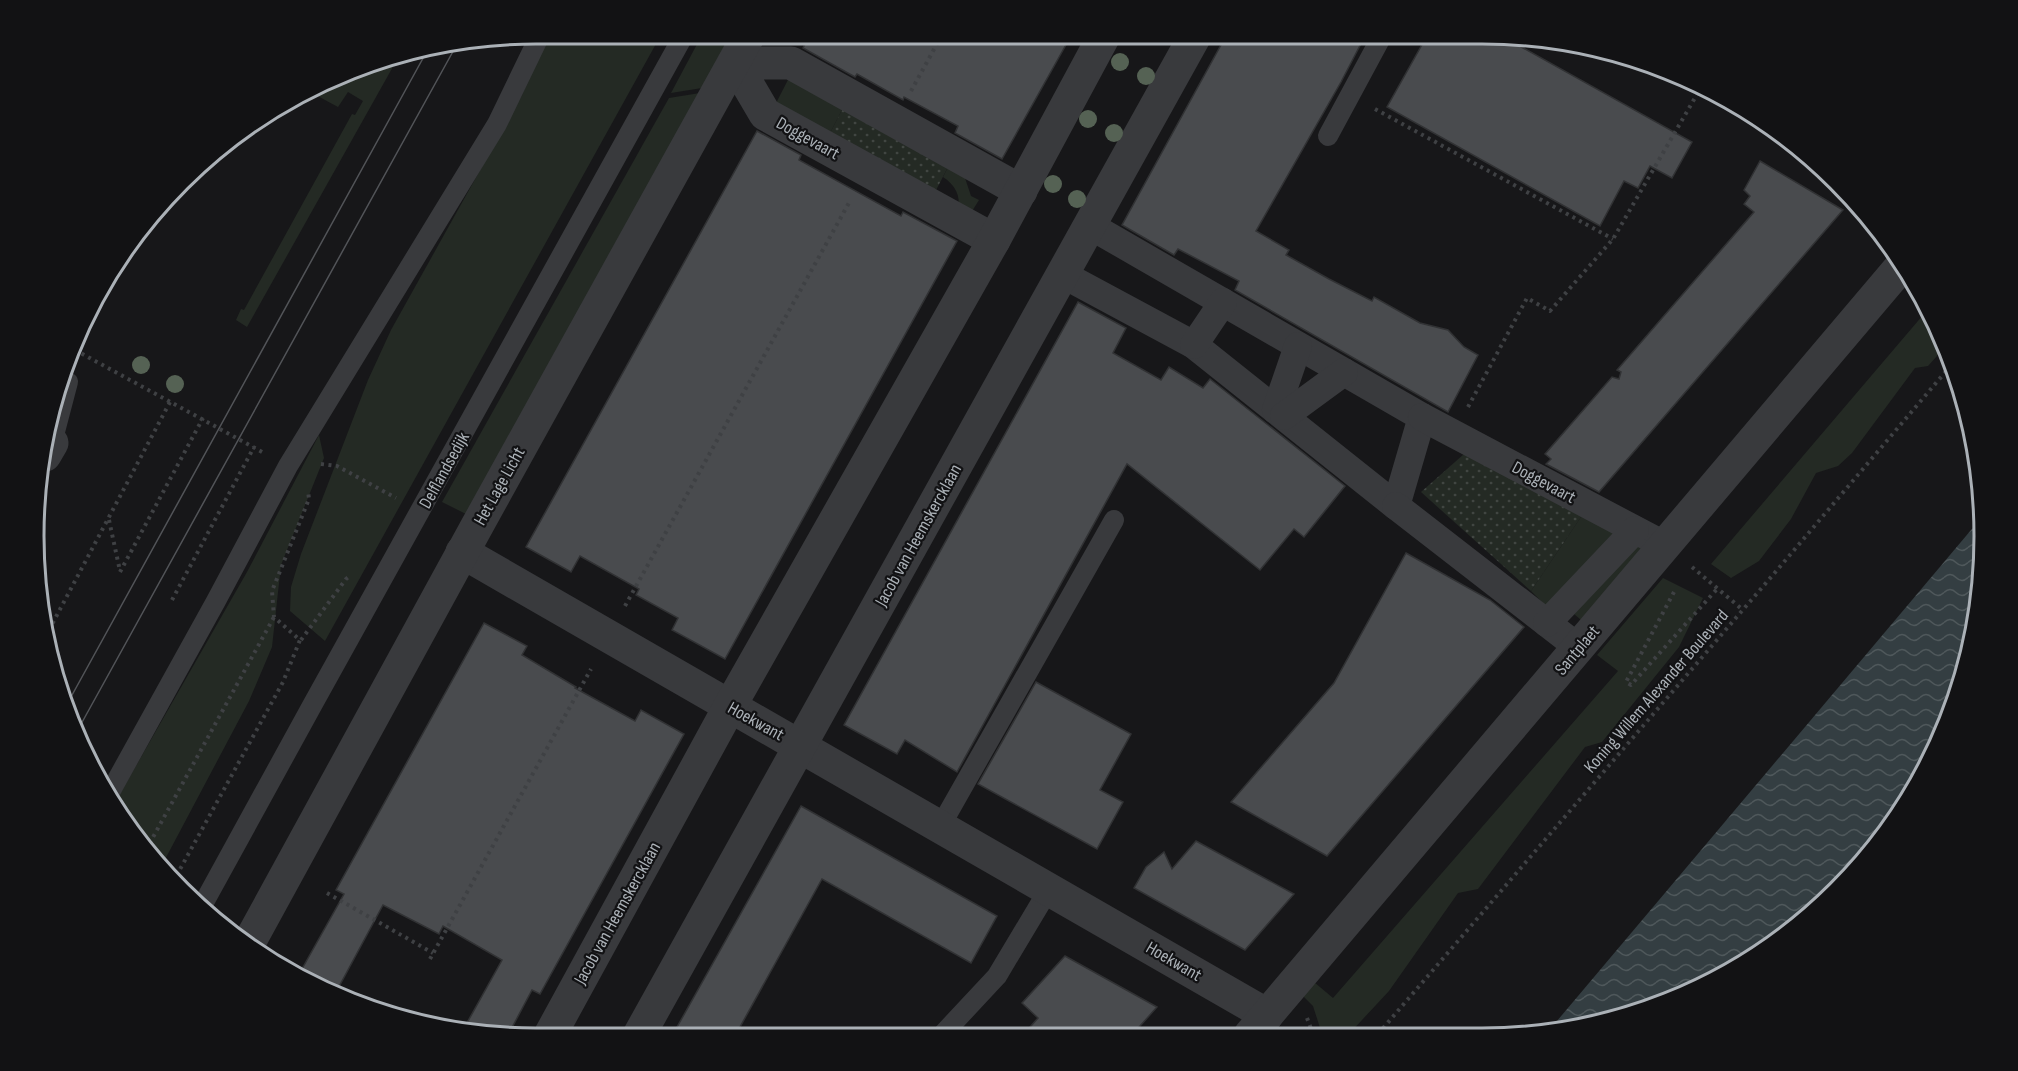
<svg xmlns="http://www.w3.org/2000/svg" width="2018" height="1071" viewBox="0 0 2018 1071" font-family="'Sofia Sans Condensed',sans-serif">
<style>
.green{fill:#242a24}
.park{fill:url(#park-dots)}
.water{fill:url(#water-waves)}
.building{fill:#494b4e;stroke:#313234;stroke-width:1.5}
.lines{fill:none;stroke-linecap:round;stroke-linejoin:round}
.path{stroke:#3f4144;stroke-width:4;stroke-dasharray:3 4.5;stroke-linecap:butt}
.service{stroke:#393a3d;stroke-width:20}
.pedestrian{stroke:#393a3d;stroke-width:28}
.minor{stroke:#393a3d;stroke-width:33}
.tram{stroke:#525458;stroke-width:1.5}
.tree{fill:#556254}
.labels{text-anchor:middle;stroke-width:4.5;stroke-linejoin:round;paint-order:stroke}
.street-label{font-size:18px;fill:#abb1b7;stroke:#121214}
.rim{fill:none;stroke:#abb1b7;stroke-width:3}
</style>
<defs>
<pattern id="park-dots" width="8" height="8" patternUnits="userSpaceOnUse" patternTransform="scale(1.5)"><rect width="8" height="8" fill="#242a24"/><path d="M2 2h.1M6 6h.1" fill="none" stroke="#414642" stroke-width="1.8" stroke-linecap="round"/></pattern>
<pattern id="water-waves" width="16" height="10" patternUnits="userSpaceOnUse" patternTransform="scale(1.5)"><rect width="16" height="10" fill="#343e42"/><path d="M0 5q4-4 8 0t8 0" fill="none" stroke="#4f585b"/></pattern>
</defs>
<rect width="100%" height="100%" fill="#171719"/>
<g class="green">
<path d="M549 33H662L325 641 290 611 291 587 301 554 368 380 391 330 522 95Z"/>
<path d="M703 33H733L702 88 671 93Z"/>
<path d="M399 56 247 327 236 320 241 309 244 310 352 114 355 115 363 101 348 92 338 107 312 93 374 60Z"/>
<path d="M791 74 845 104 827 139 773 109Z"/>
<path d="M700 93 466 514 442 502 669 98Z"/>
<path d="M950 163 965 178 971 196 979 200 969 216 958 210C961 195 955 185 943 177Z"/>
<path d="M1929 308 1946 346 1928 366 1915 368 1852 453 1838 466 1816 473 1791 519 1759 561 1731 578 1711 564Z"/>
<path d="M319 435 324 458 281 565 272 647 249 701 161 867 118 814 113 806 247 572Z"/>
<path d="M1585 511 1623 531 1546 606 1531 591Z"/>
<path d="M1640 540 1649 545 1587 625 1574 614Z"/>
<path d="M1663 578 1703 598 1679 647 1602 742 1585 747 1478 889 1458 893 1389 991 1349 1034H1322L1313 1006 1301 994 1314 982 1333 998 1618 671 1597 655Z"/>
</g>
<g class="park">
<path d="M845 104 950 163 933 196 827 139Z"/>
<path d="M1472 447 1585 511 1531 591 1421 492Z"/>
</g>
<path class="water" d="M1982 517 1984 569 1968 666 1933 758 1861 867 1788 934 1674 1000 1546 1034Z"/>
<g class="building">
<path d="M811 33H957L1072 34 1002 159 955 133 958 126 904 97 903 100 857 74 855 77 803 48Z"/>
<path d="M1227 34H1366L1341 82 1256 231 1289 250 1286 255 1329 279 1372 301 1374 297 1420 323 1448 330 1464 347 1478 355 1448 412 1235 290 1239 281 1178 249 1174 255 1122 225Z"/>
<path d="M1428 34H1498L1692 142 1672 178 1650 166 1638 188 1624 181 1600 226 1387 107Z"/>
<path d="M757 131 801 155 799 160 901 216 903 212 957 241 725 659 672 630 678 618 636 595 639 589 580 556 571 572 526 547Z"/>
<path d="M1760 161 1843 210 1599 492 1546 464 1551 459 1545 454 1612 377 1619 379 1621 372 1617 370 1754 212 1744 204 1750 196 1744 190Z"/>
<path d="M1078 302 1126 328 1113 353 1161 380 1169 367 1203 388 1210 379 1345 486 1304 537 1294 529 1260 570 1127 464 957 772 905 740 897 754 844 725Z"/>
<path d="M1406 553 1490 600 1524 627 1327 856 1231 802 1334 683Z"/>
<path d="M484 623 527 646 522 655 576 687 575 688 635 721 641 710 684 734 540 994 532 990 507 1037 463 1030 502 960 443 926 439 934 383 905 335 994 313 986 298 976 344 894 336 890Z"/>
<path d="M1036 682 1131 734 1100 790 1123 802 1097 849 978 784Z"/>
<path d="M801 806 997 916 971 963 822 879 735 1036H672Z"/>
<path d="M1196 841 1294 894 1245 950 1134 888 1146 867 1164 852 1172 869Z"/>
<path d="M1065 956 1157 1007 1132 1035H1023L1038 1018 1022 1003Z"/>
</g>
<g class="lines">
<g class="path">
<path d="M911 91 943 33"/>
<path d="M1375 109 1613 239"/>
<path d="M75 350 264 453"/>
<path d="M78 351 106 282"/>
<path d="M1468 407 1527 298 1550 311 1613 239 1703 84"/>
<path d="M321 464 337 466 396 498"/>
<path d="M109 520 120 571"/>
<path d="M1692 567 1743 610"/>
<path d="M120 572 203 418"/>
<path d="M1674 592 1626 682 1631 685 1717 589"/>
<path d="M172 600 254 447"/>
<path d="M625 606 850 201"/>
<path d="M49 630 170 402"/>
<path d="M301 640 346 579 351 575"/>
<path d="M146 850 274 617"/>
<path d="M173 882 283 682 300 640 274 617 272 591 309 499 308 491"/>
<path d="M327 893 433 953"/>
<path d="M430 959 591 669"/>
<path d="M1307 1018 1313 1034"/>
<path d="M1378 1034 1778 569 1953 363"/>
</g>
<g class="service">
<path d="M1328 136 1383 34"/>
<path d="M52 443 68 382 62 378"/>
<path d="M108 796 216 601 288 466 497 124 541 33"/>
<path d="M940 827 1114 520"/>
<path d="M202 906C361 614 525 325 685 33"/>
<path d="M941 1036 997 976 1049 889"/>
</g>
<g class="pedestrian">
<path d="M1062 274 1194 345 1396 506 1422 417 1089 225"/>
<path d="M1194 345 1223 302"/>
<path d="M1276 410 1298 346"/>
<path d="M1284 416 1344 372"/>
<path d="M1422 417 1666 546"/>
<path d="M1396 506 1579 648"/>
<path d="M1547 623 1635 530"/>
</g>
<g class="minor">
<path d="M994 240 765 114 735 63H791L1021 191"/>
<path d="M45 455 52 443 47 440"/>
<path d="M462 552 1267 1015"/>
<path d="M250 941 477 526 750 33"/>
<path d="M1250 1035 1903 264"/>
<path d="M549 1037 730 706 994 240 1105 34"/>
<path d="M638 1037C826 703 1010 368 1196 34"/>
</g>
<g class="tram">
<path d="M66 706 427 51"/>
<path d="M75 735 456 46"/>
</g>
</g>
<g class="tree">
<circle cx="1120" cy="62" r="9"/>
<circle cx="1146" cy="76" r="9"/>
<circle cx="1088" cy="119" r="9"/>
<circle cx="1114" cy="133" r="9"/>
<circle cx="1053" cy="184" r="9"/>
<circle cx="1077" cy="199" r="9"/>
<circle cx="141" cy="365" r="9"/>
<circle cx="175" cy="384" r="9"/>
</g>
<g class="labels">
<g class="street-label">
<text transform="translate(808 138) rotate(29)" y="6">Doggevaart</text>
<text transform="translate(444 470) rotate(-61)" y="6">Delflandsedijk</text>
<text transform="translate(1544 482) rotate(28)" y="6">Doggevaart</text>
<text transform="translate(499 486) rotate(-61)" y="6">Het Lage Licht</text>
<text transform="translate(918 535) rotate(-61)" y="6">Jacob van Heemskercklaan</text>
<text transform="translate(1577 650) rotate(-50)" y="6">Santplaet</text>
<text transform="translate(1656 691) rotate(-49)" y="6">Koning Willem Alexander Boulevard</text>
<text transform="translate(756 721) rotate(29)" y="6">Hoekwant</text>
<text transform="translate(617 913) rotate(-61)" y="6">Jacob van Heemskercklaan</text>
<text transform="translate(1174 961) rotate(30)" y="6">Hoekwant</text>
</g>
</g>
<path d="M0 0H2018V1071H0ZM536 44H1482A492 492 0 0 1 1974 536V536A492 492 0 0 1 1482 1028H536A492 492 0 0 1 44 536V536A492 492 0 0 1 536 44Z" fill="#121214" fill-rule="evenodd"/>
<path class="rim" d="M536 44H1482A492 492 0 0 1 1974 536V536A492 492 0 0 1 1482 1028H536A492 492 0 0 1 44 536V536A492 492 0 0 1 536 44Z"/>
</svg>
